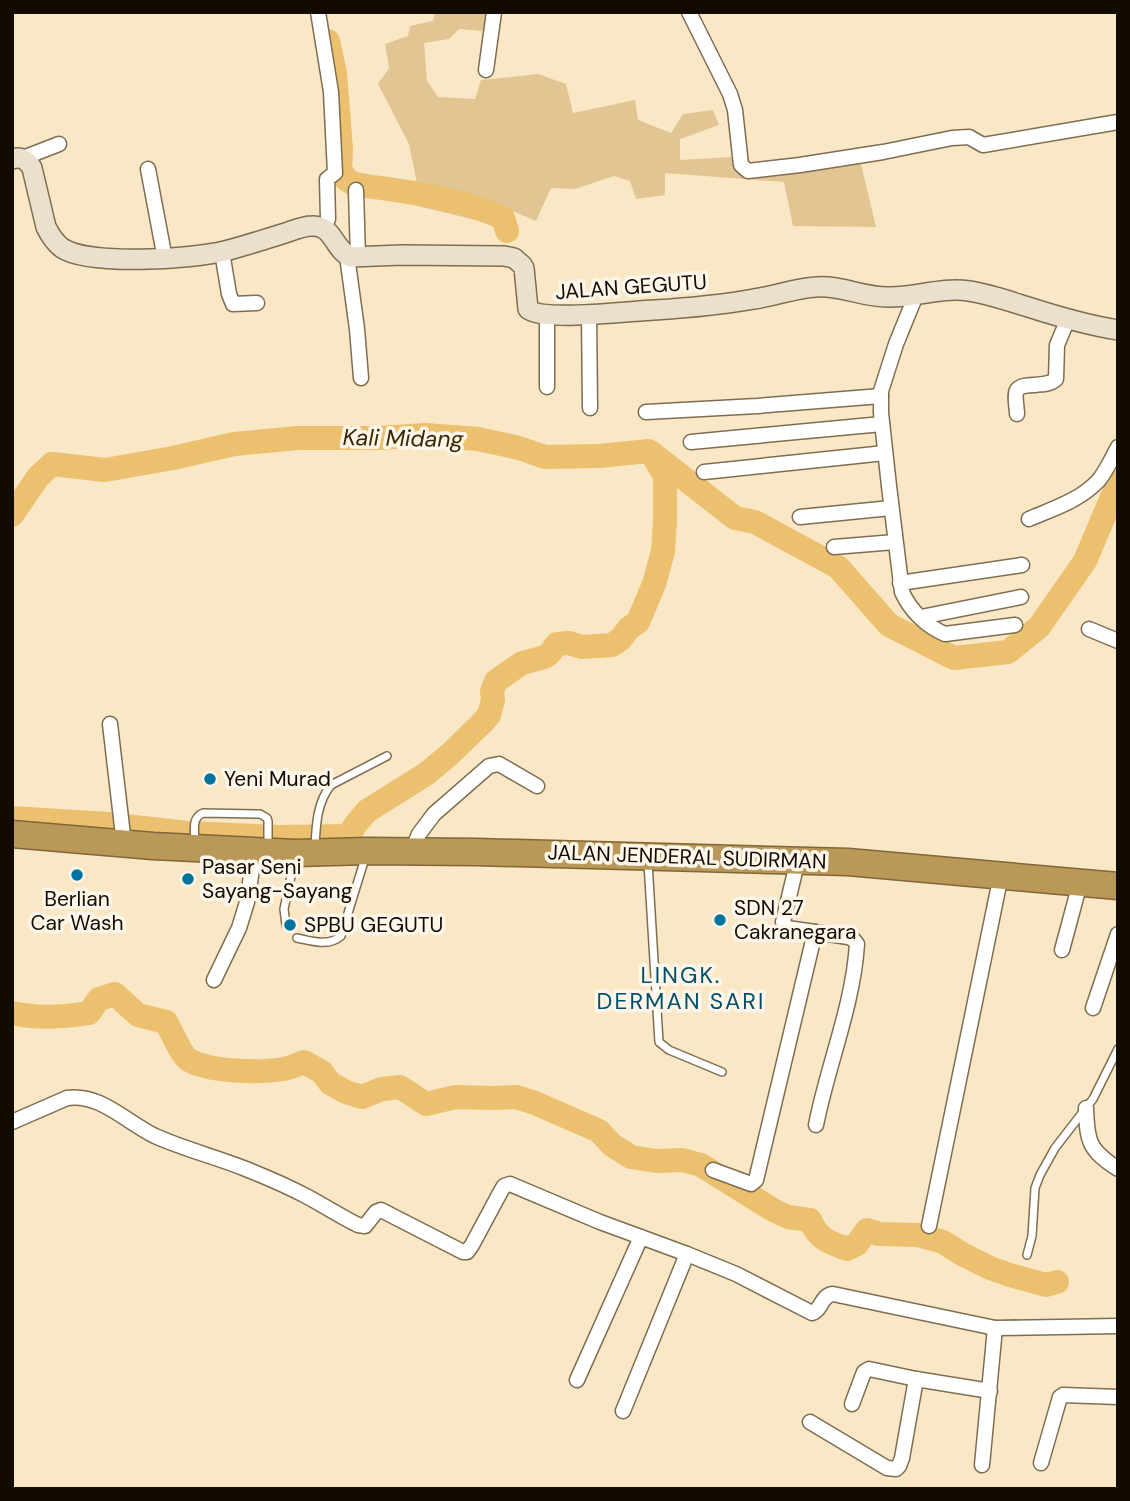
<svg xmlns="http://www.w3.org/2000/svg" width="1130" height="1501" viewBox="0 0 1130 1501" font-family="'DM Sans',sans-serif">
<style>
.green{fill:#e1c694}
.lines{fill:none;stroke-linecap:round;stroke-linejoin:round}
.river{stroke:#ebc06f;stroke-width:24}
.lane-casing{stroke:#7e6e50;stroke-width:10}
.street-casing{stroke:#7e6e50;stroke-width:17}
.secondary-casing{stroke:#7e6e50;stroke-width:22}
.highway-casing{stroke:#7f6739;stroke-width:29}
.lane{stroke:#fff;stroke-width:7}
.street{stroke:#fff;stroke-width:14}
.secondary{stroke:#eae0cd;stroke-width:19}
.highway{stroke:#ba9857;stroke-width:26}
.poi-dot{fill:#00749e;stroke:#fdf6e9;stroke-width:2.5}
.labels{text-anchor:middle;stroke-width:7;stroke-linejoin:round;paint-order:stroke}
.street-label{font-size:21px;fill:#110b02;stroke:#fdf6e9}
.poi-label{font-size:21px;fill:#110b02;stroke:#fdf6e9;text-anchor:start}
.water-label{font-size:23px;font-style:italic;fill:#392803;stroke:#fdf6e9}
.neighbourhood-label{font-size:23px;letter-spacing:2px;fill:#034e6a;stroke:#fdf6e9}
</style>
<rect width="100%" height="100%" fill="#fae7c6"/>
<path class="green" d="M435 12H486L483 31 459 29 449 39 424 43 427 81 438 97 475 99 481 80 538 74 566 84 573 113 635 100 638 120 671 133 683 114 713 110 719 125 680 139V160L731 157 746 175 860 160 876 227 793 226 784 182 665 173V195L636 199 630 181 614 176 575 189 551 188 536 221 510 210 488 223 417 206V183L409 144 378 84 389 68 385 44 408 36 410 26 433 21Z"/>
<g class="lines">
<g class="river">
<path d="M328 41 335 73 341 149 340 169 346 179 354 184C404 192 456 196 503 218L507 231"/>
<path d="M12 515 38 477 52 464 105 470 173 458 234 444 298 438H380L425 435 478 439 519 448 545 457 599 456 649 451 735 518 755 522 838 567 889 625 954 658 1008 652 1039 627 1085 561 1118 483"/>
<path d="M12 818 107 824 188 833 279 837 348 836 356 824 367 811 426 774 449 755 481 724 489 715 493 700 492 691 496 681 522 663 545 657 550 653 557 644 569 643 582 647 612 645 621 639 629 628 638 622 654 584 663 551 665 521V476L652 454"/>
<path d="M12 1013C37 1019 64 1017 89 1013L99 999 115 994 138 1015 166 1022C172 1032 181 1055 189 1060 209 1072 260 1073 283 1069 290 1068 297 1065 304 1062L322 1072 330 1083 346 1092 362 1097 382 1089 400 1087 426 1104 456 1097 495 1098 516 1097 535 1103 599 1131 612 1145 631 1157 656 1161 682 1160 701 1165 773 1210 788 1217 810 1220C818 1239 828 1242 847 1249L857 1244 867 1230 879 1234 918 1235 943 1242 962 1254 990 1268 1010 1275 1046 1285 1057 1282"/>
</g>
<defs>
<g id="lane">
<path d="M195 842C195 831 191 818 203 813L260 814 267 818 268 821V847"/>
<path d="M315 847C316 825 317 802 331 785L387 756"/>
<path d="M648 863 659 1042 669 1050 722 1072"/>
<path d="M286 925 284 909 295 857"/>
<path d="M297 938C313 941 328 947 341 936L366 855"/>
<path d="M1027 1255 1032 1236 1035 1188 1040 1175 1055 1148 1093 1099 1118 1049"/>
</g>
<g id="street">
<path d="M318 12 331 92 335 173 327 179 328 219 324 228"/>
<path d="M689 12 730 94 735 110 741 165 748 171 800 165 883 152 952 138 969 137 983 145 1118 122"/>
<path d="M486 70 494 12"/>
<path d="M23 158 59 144"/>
<path d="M148 169 165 259"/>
<path d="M356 190 358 257"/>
<path d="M222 252 229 294 233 304 257 303"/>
<path d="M347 256 357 329 361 378"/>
<path d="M916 295 896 344 881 391V413L889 486 902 592C910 610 926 626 945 634L1015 625"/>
<path d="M589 314 590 408"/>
<path d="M547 387V315"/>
<path d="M646 412 757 406 881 396"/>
<path d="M1017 414C1017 408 1014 395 1017 390 1023 381 1046 389 1056 379L1057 345 1068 319"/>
<path d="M691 442 882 424"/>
<path d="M704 472 885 453"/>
<path d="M800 517 891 508"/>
<path d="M1029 519C1052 509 1079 501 1098 481 1106 472 1112 458 1118 447"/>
<path d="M834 547 895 542"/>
<path d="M900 583 1022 565"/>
<path d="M921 617 1021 597"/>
<path d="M1089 629 1118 641"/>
<path d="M110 724 124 844"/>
<path d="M412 851 419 834 434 814 489 766 499 764 537 786"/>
<path d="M815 932 848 937 853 939 857 944C853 1006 828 1064 816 1125"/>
<path d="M1062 950 1080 883"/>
<path d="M214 980 239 928 247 902 255 850"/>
<path d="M1093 1008 1118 934"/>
<path d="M1086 1108C1087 1142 1089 1150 1118 1169"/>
<path d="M12 1122 67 1098C100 1093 126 1122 155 1136 184 1149 216 1157 246 1169 266 1177 287 1186 306 1196 323 1205 340 1216 358 1225L365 1226 376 1212 381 1210 463 1252H467L472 1245 501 1191 504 1186 510 1184 600 1222 687 1254 736 1274 812 1313C822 1310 821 1295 833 1294L995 1328 1118 1326"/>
<path d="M713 1170 751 1184 756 1180 815 932 787 928 784 926 783 922 798 859"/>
<path d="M929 1226 1001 875"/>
<path d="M577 1380 641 1237"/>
<path d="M852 1404 864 1372 869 1369 916 1379 990 1391"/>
<path d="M623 1411 687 1254"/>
<path d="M810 1422 887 1468 896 1469 899 1466 902 1458 916 1379"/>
<path d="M1041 1463 1060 1397 1063 1395 1118 1397"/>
<path d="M982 1465 995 1328"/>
</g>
<path id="secondary" d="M12 159C22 156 27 160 32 168L46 227C50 235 54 242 62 248 89 266 192 259 225 251 244 246 263 240 282 234 292 231 302 226 312 226 334 225 334 251 351 257L402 255 504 256 514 258 522 265 524 268 528 309C543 322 630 311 654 310 687 308 721 305 754 299 775 296 796 288 816 287 842 285 864 298 890 297 916 297 942 287 969 291 988 294 1006 300 1025 306 1056 316 1086 325 1118 330"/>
<path id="highway" d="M12 834 153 846 296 853 367 851 476 852 848 862 1118 886"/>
</defs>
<use href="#lane" class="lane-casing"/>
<use href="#street" class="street-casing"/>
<use href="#secondary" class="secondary-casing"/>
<use href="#highway" class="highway-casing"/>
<use href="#lane" class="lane"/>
<use href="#street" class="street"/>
<use href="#secondary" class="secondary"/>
<use href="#highway" class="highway"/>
</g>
<g class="poi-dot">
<circle cx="210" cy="779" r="7"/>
<circle cx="77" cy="875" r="7"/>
<circle cx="188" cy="879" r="7"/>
<circle cx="720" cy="920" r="7"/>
<circle cx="290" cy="925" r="7"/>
</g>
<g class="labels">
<g class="street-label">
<text transform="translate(631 287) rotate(-4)" y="7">JALAN GEGUTU</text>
<text transform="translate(687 857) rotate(2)" y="7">JALAN JENDERAL SUDIRMAN</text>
</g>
<g class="poi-label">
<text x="224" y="786">Yeni Murad</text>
<text x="202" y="874">Pasar Seni<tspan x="202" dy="24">Sayang-Sayang</tspan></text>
<text x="77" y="906" text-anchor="middle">Berlian<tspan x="77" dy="24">Car Wash</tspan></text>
<text x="734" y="915">SDN 27<tspan x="734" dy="24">Cakranegara</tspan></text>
<text x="304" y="932">SPBU GEGUTU</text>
</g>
<g class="water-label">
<text transform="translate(403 438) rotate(1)" y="8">Kali Midang</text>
</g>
<g class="neighbourhood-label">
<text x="681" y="983">LINGK.<tspan x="681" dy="26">DERMAN SARI</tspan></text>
</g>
</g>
<rect width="1130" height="1501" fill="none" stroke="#110b02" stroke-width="28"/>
</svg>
